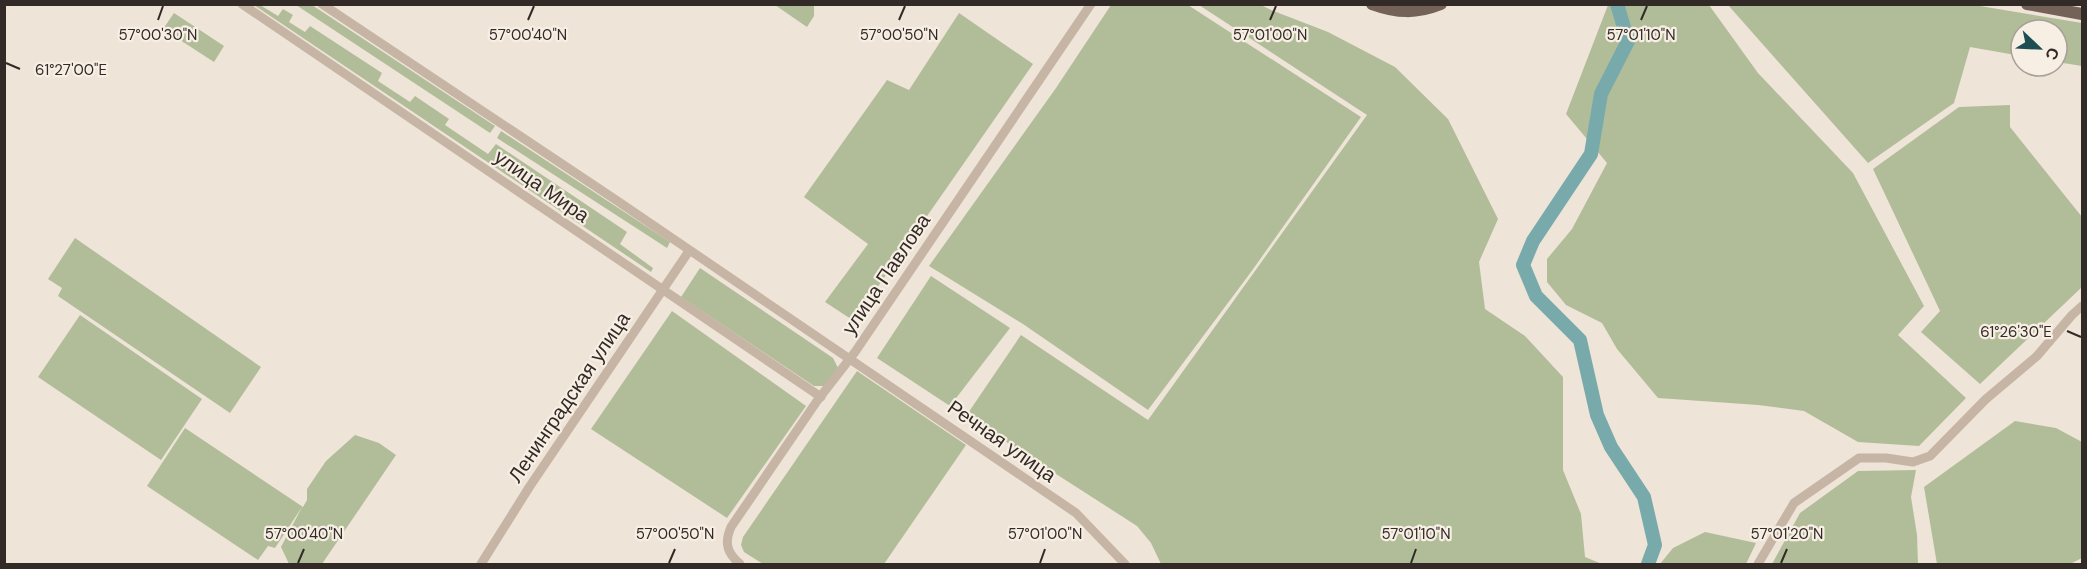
<svg xmlns="http://www.w3.org/2000/svg" width="2087" height="569" viewBox="0 0 2087 569" font-family="'DM Sans',sans-serif">
<style>
.green{fill:#b1bd99}
.lines{fill:none;stroke-linecap:round;stroke-linejoin:round}
.river{stroke:#78a9ab;stroke-width:14}
.minor{stroke:#c6b4a5;stroke-width:9}
.major{stroke:#746157;stroke-width:12}
.ticks{fill:none;stroke:#322a26;stroke-width:2}
.labels{text-anchor:middle;stroke-width:4.5;stroke-linejoin:round;paint-order:stroke}
.street-label{font-size:20px;fill:#322a26;stroke:#f7eee4}
.ticks-label{font-size:15px;text-anchor:middle;fill:#322a26;stroke:#f7eee4;stroke-width:4.5;stroke-linejoin:round;paint-order:stroke}
</style>
<rect width="100%" height="100%" fill="#efe4d8"/>
<g class="green">
<path d="M1968 4 2082 23V66L2057 62V30H2021V56L1970 47 1954 103 1868 163 1728 5Z"/>
<path d="M254 5H260L278 16 283 9 293 15 289 22 305 32 310 26 382 73 378 81 410 102 415 96 449 119 445 125 488 154 496 144 627 232 620 244 653 268 651 272Z"/>
<path d="M296 5H312L495 126 490 133Z"/>
<path d="M775 5H814V16L807 27Z"/>
<path d="M1111 5H1188L1361 117 1251 272 1148 410 1023 324 929 266 1056 88Z"/>
<path d="M1199 5H1261L1271 10 1328 32 1395 67 1448 119 1498 219 1479 262 1485 309 1525 336 1563 377V470L1581 514 1585 557 1602 564H1161L1151 543 1137 526 966 416 1021 335 1148 420 1367 115Z"/>
<path d="M1608 5H1709L1758 73 1853 173 1924 306 1898 335 1966 398 1919 446 1858 442 1804 411 1758 405 1658 398 1617 349 1602 323 1566 305 1547 282V259L1572 229 1607 163 1566 114Z"/>
<path d="M174 13 224 46 214 62 163 29Z"/>
<path d="M959 13 1033 64 854 321 825 302 868 244 804 197 887 80 909 90Z"/>
<path d="M2010 105V127L2082 217V287L1980 384 1921 332 1940 311 1873 169 1959 107Z"/>
<path d="M501 131 670 242 667 248 497 138Z"/>
<path d="M75 238 261 367 230 413 58 296 62 288 48 279Z"/>
<path d="M700 268 833 358 838 368 826 386H814L681 297Z"/>
<path d="M931 276 1010 328 950 406 877 358Z"/>
<path d="M672 311 806 406 727 518 591 429Z"/>
<path d="M80 315 202 399 161 460 38 377Z"/>
<path d="M857 371 966 445 884 564H763L744 552 741 545 743 537Z"/>
<path d="M2015 421 2056 428 2082 442V558L2070 564H1937L1924 487Z"/>
<path d="M185 428 303 507 307 500V489L326 461 355 435 379 443 396 455 322 564H289L281 547 302 507 275 548 268 546 258 560 147 486Z"/>
<path d="M1916 470 1911 497 1917 535 1918 564H1772L1800 513 1858 471Z"/>
<path d="M1705 532 1756 543 1746 564H1660L1673 548Z"/>
</g>
<g class="lines">
<path class="river" d="M1617 4 1628 41 1601 94 1591 154 1533 241 1523 265 1536 296 1580 340 1597 415 1611 447 1644 497 1655 545 1648 564"/>
<g class="minor">
<path d="M242 4 821 397"/>
<path d="M322 4 616 200 1076 513 1125 564"/>
<path d="M481 564 530 486 689 251"/>
<path d="M740 564C727 553 724 543 731 527L817 401 855 352 1091 4"/>
<path d="M1758 564 1794 503 1859 458H1886L1913 462 1930 456 1986 399 2037 356 2072 315 2082 306"/>
</g>
<g class="major">
<path d="M1372 4C1397 13 1416 14 1441 4"/>
<path d="M2027 4 2082 14"/>
</g>
</g>
<path class="ticks" d="M158 20 163 6M528 20 534 6M899 20 905 6M1270 20 1276 6M1641 20 1647 6M6 63 20 69M2067 331 2081 337M298 563 304 549M669 563 675 549M1040 563 1045 549M1411 563 1416 549M1781 563 1787 549"/>
<g class="labels">
<g class="street-label">
<text transform="translate(542 186) rotate(35)" y="7">улица Мира</text>
<text transform="translate(886 274) rotate(-56)" y="7">улица Павлова</text>
<text transform="translate(569 397) rotate(-56)" y="7">Ленинградская улица</text>
<text transform="translate(1002 441) rotate(35)" y="7">Речная улица</text>
</g>
</g>
<g class="ticks-label">
<text x="158" y="40">57°00'30"N</text>
<text x="528" y="40">57°00'40"N</text>
<text x="899" y="40">57°00'50"N</text>
<text x="1270" y="40">57°01'00"N</text>
<text x="1641" y="40">57°01'10"N</text>
<text x="71" y="75">61°27'00"E</text>
<text x="2016" y="337">61°26'30"E</text>
<text x="304" y="539">57°00'40"N</text>
<text x="675" y="539">57°00'50"N</text>
<text x="1045" y="539">57°01'00"N</text>
<text x="1416" y="539">57°01'10"N</text>
<text x="1787" y="539">57°01'20"N</text>
</g>
<rect width="2087" height="569" fill="none" stroke="#322a26" stroke-width="12"/>
<g transform="translate(2039 48) rotate(113)"><circle r="28" fill="#f7eee4" stroke="#a8a098" stroke-width="1.5"/>
<path d="M0-4.5L10 22L0 15L-10 22Z" fill="#1e4e51"/>
<text y="-9" font-size="16" font-weight="bold" text-anchor="middle" fill="#322a26">С</text>
</g>
</svg>
